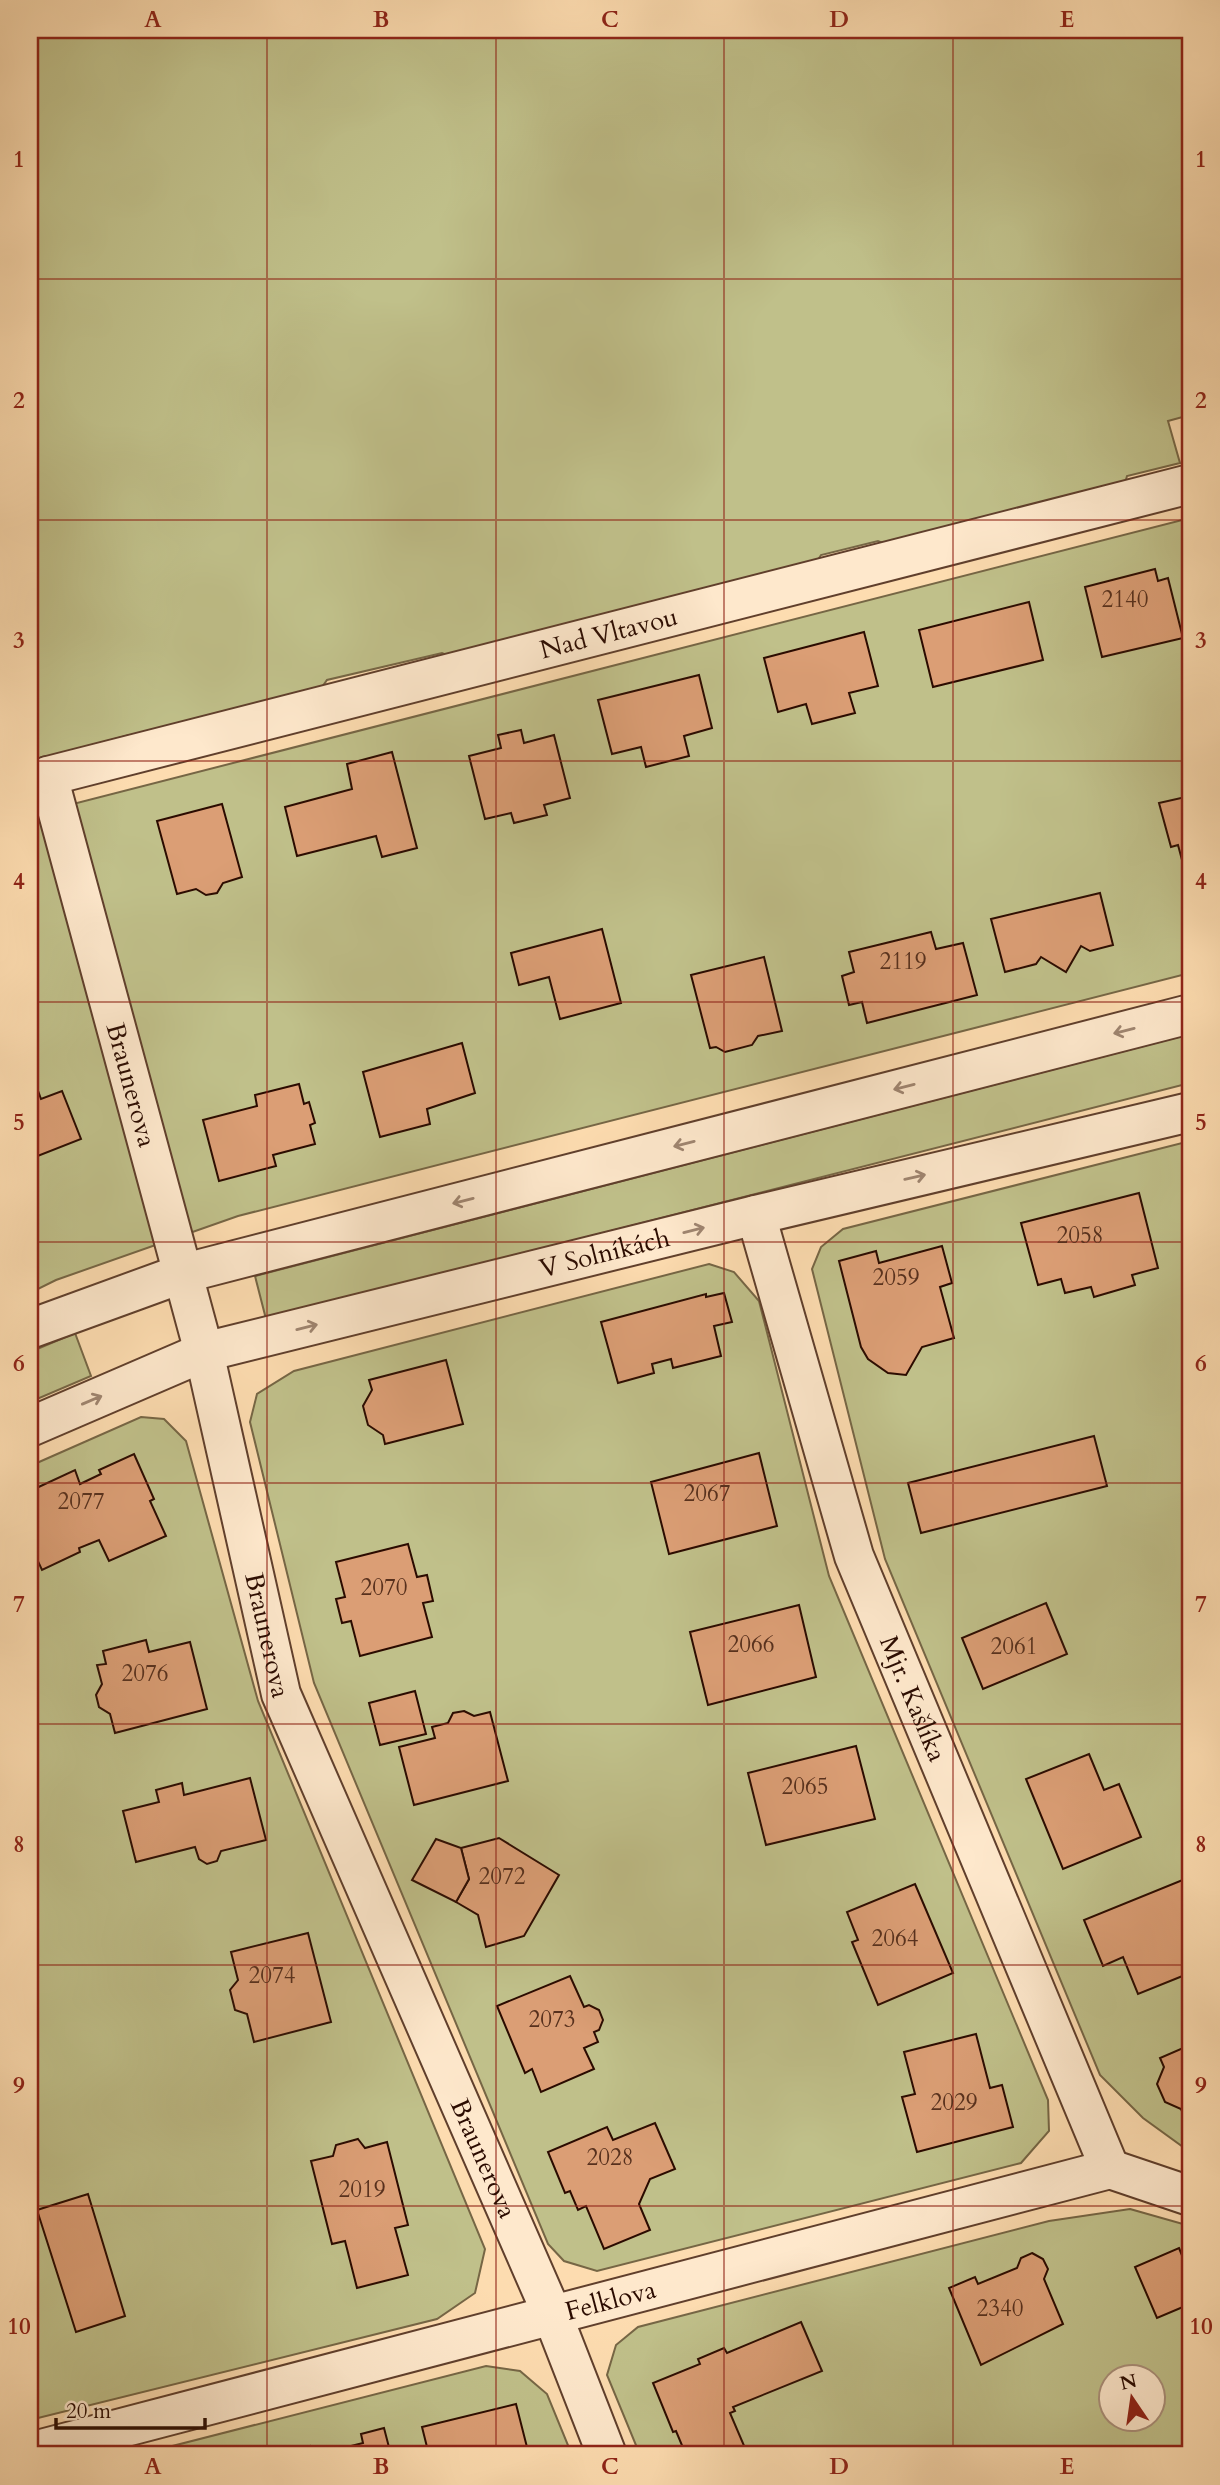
<svg xmlns="http://www.w3.org/2000/svg" width="1220" height="2485" viewBox="0 0 1220 2485" font-family="Cardo,serif">
<style>
.green{fill:#c0c08a;stroke:#766645;stroke-width:2;fill-rule:evenodd}
.building{fill:#db9e75;stroke:#2b0b00;stroke-width:2}
.lines{fill:none;stroke-linecap:round;stroke-linejoin:round}
.street-casing{stroke:#603f2c;stroke-width:42}
.street{stroke:#fee8cc;stroke-width:38}
.oneway{stroke:#9f8570}
.grid{fill:none;stroke:#8f2418;stroke-width:2;stroke-opacity:0.55}
.labels{text-anchor:middle;stroke-width:5;stroke-linejoin:round;paint-order:stroke}
.number-label{font-size:23px;fill:#57301d}
.street-label{font-size:26px;fill:#2b0b00;stroke:#fee8cc}
.neatline{fill:none;stroke:#8f2418;stroke-width:2.5}
.grid-label{font-size:23px;text-anchor:middle;font-weight:bold;fill:#8f2418}
</style>
<rect width="100%" height="100%" fill="#fddcb0"/>
<filter id="stains"><feTurbulence type="fractalNoise" baseFrequency=".00286" numOctaves="4"/><feColorMatrix values="0 0 0 0 .2 0 0 0 0 .09 0 0 0 0 .02 0 0 0 .5 -.17"/></filter>
<radialGradient id="worn" r=".72"><stop offset=".6" stop-color="#630" stop-opacity="0"/><stop offset="1" stop-color="#630" stop-opacity=".3"/></radialGradient>
<g class="green">
<path d="M30 30H1190V415L1168 421 1180 463 1127 476 1122 494 893 547 878 541 821 555 809 574 465 663 442 653 327 680 311 703 147 745 129 735 30 762Z"/>
<path d="M1190 518V973L238 1216 56 1280 30 1293V815Z"/>
<path d="M1190 1034V1083L266 1319 255 1276Z"/>
<path d="M1190 1141V2152L1143 2118 1100 2075 885 1559 812 1269 821 1247 843 1229Z"/>
<path d="M709 1264 734 1272 759 1301 829 1576 1048 2100 1049 2131 1021 2163 597 2271 564 2261 548 2244 314 1683 250 1422 257 1394 294 1371Z"/>
<path d="M75 1333 91 1376 30 1402V1352Z"/>
<path d="M141 1417 164 1419 186 1441 258 1701 485 2249 475 2293 437 2319 30 2420V1466Z"/>
<path d="M1130 2209 1190 2226V2455H640L607 2375 616 2345 638 2327 1049 2221ZM1112 2376H1154V2418H1112Z"/>
<path d="M486 2366 520 2371 547 2394 572 2455H137Z"/>
</g>
<g class="building">
<path d="M1155 569 1158 581 1168 578 1183 638 1102 657 1085 587Z"/>
<path d="M1029 602 1043 660 933 687 919 630Z"/>
<path d="M864 632 878 686 849 693 855 713 812 724 806 704 778 712 764 658Z"/>
<path d="M699 675 712 728 684 736 689 756 646 767 641 747 612 754 598 700Z"/>
<path d="M521 730 524 743 554 735 570 798 544 805 547 815 514 823 511 813 485 819 469 756 501 748 498 735Z"/>
<path d="M392 752 417 848 382 857 376 836 297 856 285 807 352 789 347 764Z"/>
<path d="M1190 796V890L1178 845 1171 847 1159 803Z"/>
<path d="M222 804 242 877 223 883 217 893 206 895 196 889 177 894 157 821Z"/>
<path d="M1100 893 1113 945 1090 951 1081 946 1066 972 1041 957 1036 964 1005 972 991 919Z"/>
<path d="M602 929 621 1003 560 1019 549 977 519 985 511 953Z"/>
<path d="M931 932 936 949 963 943 977 995 867 1023 862 1002 849 1005 842 976 854 972 849 952Z"/>
<path d="M764 957 782 1031 758 1036 752 1045 725 1052 716 1047 710 1048 691 975Z"/>
<path d="M462 1043 475 1093 427 1109 430 1124 380 1137 363 1072Z"/>
<path d="M32 1074 41 1099 62 1091 81 1139 30 1159Z"/>
<path d="M299 1084 304 1104 309 1102 315 1123 310 1125 315 1144 273 1155 276 1166 219 1181 203 1120 257 1106 255 1095Z"/>
<path d="M1139 1193 1158 1268 1132 1275 1135 1285 1094 1297 1091 1287 1065 1293 1061 1279 1038 1285 1021 1223Z"/>
<path d="M942 1246 952 1283 940 1287 954 1338 922 1347 906 1375 888 1373 868 1359 861 1347 839 1261 876 1251 879 1263Z"/>
<path d="M724 1293 732 1322 714 1326 721 1356 673 1368 671 1359 652 1364 654 1373 618 1383 601 1322 706 1294V1297Z"/>
<path d="M446 1360 463 1424 385 1444 383 1435 368 1425 363 1406 372 1390 369 1380Z"/>
<path d="M1094 1436 1107 1486 921 1533 908 1483Z"/>
<path d="M759 1453 777 1526 669 1554 651 1482Z"/>
<path d="M134 1454 154 1499 150 1501 166 1536 109 1561 99 1540 79 1548 80 1552 42 1570 30 1544V1491L75 1470 80 1484 101 1474 99 1470Z"/>
<path d="M408 1544 417 1577 427 1575 433 1601 423 1603 432 1637 360 1656 351 1621 342 1623 336 1599 345 1597 336 1562Z"/>
<path d="M1046 1603 1067 1654 983 1689 962 1638Z"/>
<path d="M799 1605 816 1677 708 1705 690 1632Z"/>
<path d="M146 1640 149 1652 190 1642 207 1709 115 1733 110 1714 99 1707 96 1695 102 1684 97 1665 106 1664 103 1651Z"/>
<path d="M415 1691 426 1734 380 1745 369 1703Z"/>
<path d="M464 1711 474 1716 490 1712 508 1781 414 1805 399 1747 435 1738 432 1727 448 1723 453 1713Z"/>
<path d="M856 1746 875 1819 766 1845 748 1773Z"/>
<path d="M1089 1754 1104 1790 1119 1784 1141 1837 1063 1869 1026 1779Z"/>
<path d="M250 1778 266 1840 221 1851 217 1861 207 1864 199 1859 195 1847 136 1862 123 1811 159 1802 156 1790 182 1783 184 1795Z"/>
<path d="M499 1838 559 1875 524 1936 486 1947 478 1915 456 1902 469 1879 461 1848Z"/>
<path d="M436 1839 461 1848 469 1879 456 1902 412 1880Z"/>
<path d="M1190 1877V1973L1138 1994 1123 1957 1103 1966 1084 1920Z"/>
<path d="M915 1884 953 1973 878 2005 852 1942 858 1940 847 1912Z"/>
<path d="M308 1933 331 2022 254 2042 247 2014 235 2010 230 1990 238 1980 231 1952Z"/>
<path d="M570 1976 584 2007 589 2005 599 2010 603 2020 599 2030 594 2032 598 2042 584 2048 594 2069 541 2092 532 2069 525 2073 497 2006Z"/>
<path d="M976 2034 990 2088 1002 2085 1013 2127 917 2152 902 2097 915 2094 904 2052Z"/>
<path d="M1190 2045V2117L1185 2119 1181 2109 1165 2102 1157 2084 1164 2067 1160 2058Z"/>
<path d="M655 2123 675 2169 650 2179 639 2204 650 2230 604 2249 586 2206 578 2210 570 2191 565 2193 548 2152 607 2127 613 2140Z"/>
<path d="M358 2139 365 2148 387 2142 408 2225 395 2228 408 2275 357 2288 345 2241 332 2244 311 2161 333 2156 336 2145Z"/>
<path d="M88 2194 125 2316 76 2332 37 2210Z"/>
<path d="M1179 2248 1190 2275V2304L1157 2318 1135 2267Z"/>
<path d="M1032 2253 1043 2259 1048 2269 1044 2279 1063 2324 981 2365 949 2288 975 2277 978 2284 1017 2268 1021 2258Z"/>
<path d="M801 2322 822 2371 733 2407 735 2411 730 2413 748 2455H686L676 2431 673 2432 653 2383 700 2364 698 2359 724 2348 727 2353Z"/>
<path d="M516 2404 529 2455H429L422 2427Z"/>
<path d="M384 2428 391 2455H315L363 2443 361 2434Z"/>
<path d="M310 2446 312 2455H283V2454Z"/>
</g>
<g class="lines">
<defs>
<g id="street">
<path id="s1" d="M48 776 204 1352 281 1694 552 2314 607 2455"/>
<path id="s2" d="M30 783 48 776 1190 484"/>
<path id="s3" d="M756 1215 854 1556 1110 2169"/>
<path d="M30 1329 181 1274 1190 1014"/>
<path id="s4" d="M30 1427 204 1352 756 1215 1190 1112"/>
<path id="s5" d="M30 2452 1110 2169 1190 2196"/>
</g>
</defs>
<use href="#street" class="street-casing"/>
<use href="#street" class="street"/>
</g>
<defs><path id="oneway-shaft" d="M-6 0H5M1.5-3L5.5 0L1.5 3" fill="none" stroke-width="1.6" stroke-linecap="round" stroke-linejoin="round" transform="scale(1.75)"/></defs>
<g class="oneway">
<use href="#oneway-shaft" transform="translate(1124 1031) rotate(166)"/>
<use href="#oneway-shaft" transform="translate(904 1087) rotate(166)"/>
<use href="#oneway-shaft" transform="translate(684 1144) rotate(166)"/>
<use href="#oneway-shaft" transform="translate(915 1177) rotate(-13)"/>
<use href="#oneway-shaft" transform="translate(463 1201) rotate(166)"/>
<use href="#oneway-shaft" transform="translate(694 1230) rotate(-14)"/>
<use href="#oneway-shaft" transform="translate(307 1327) rotate(-14)"/>
<use href="#oneway-shaft" transform="translate(92 1400) rotate(-23)"/>
</g>
<path class="grid" d="M267 30V2455M496 30V2455M724 30V2455M953 30V2455M30 279H1190M30 520H1190M30 761H1190M30 1002H1190M30 1242H1190M30 1483H1190M30 1724H1190M30 1965H1190M30 2206H1190"/>
<g class="labels">
<g class="number-label">
<text x="1125" y="607">2140</text>
<text x="903" y="969">2119</text>
<text x="1080" y="1243">2058</text>
<text x="896" y="1285">2059</text>
<text x="707" y="1501">2067</text>
<text x="81" y="1509">2077</text>
<text x="384" y="1595">2070</text>
<text x="751" y="1652">2066</text>
<text x="1014" y="1654">2061</text>
<text x="145" y="1681">2076</text>
<text x="805" y="1794">2065</text>
<text x="502" y="1884">2072</text>
<text x="895" y="1946">2064</text>
<text x="272" y="1983">2074</text>
<text x="552" y="2027">2073</text>
<text x="954" y="2110">2029</text>
<text x="610" y="2165">2028</text>
<text x="362" y="2197">2019</text>
<text x="1000" y="2316">2340</text>
</g>
<g class="street-label">
<text dy="9" stroke="none"><textPath href="#s2" startOffset="598">Nad Vltavou</textPath></text>
<text dy="9" stroke="none"><textPath href="#s1" startOffset="320">Braunerova</textPath></text>
<text dy="9" stroke="none"><textPath href="#s4" startOffset="602">V Solníkách</textPath></text>
<text dy="9" stroke="none"><textPath href="#s1" startOffset="887">Braunerova</textPath></text>
<text dy="9" stroke="none"><textPath href="#s3" startOffset="509">Mjr. Kašlíka</textPath></text>
<text dy="9" stroke="none"><textPath href="#s1" startOffset="1454">Braunerova</textPath></text>
<text dy="9" stroke="none"><textPath href="#s5" startOffset="600">Felklova</textPath></text>
</g>
</g>
<rect width="1220" height="2485" fill="none" stroke="#fddcb0" stroke-width="77"/>
<g transform="translate(1132 2398) rotate(347)"><circle r="33" fill="#fee8cc" stroke="#aa907a" stroke-width="2"/>
<path d="M0-5L12 26L0 18L-12 26Z" fill="#8f2418"/>
<text y="-10" font-size="19" font-weight="bold" text-anchor="middle" fill="#2b0b00">N</text>
</g>
<path d="M56 2418v10h149v-10" fill="none" stroke="#2b0b00" stroke-width="3.5"/>
<text x="66" y="2418" font-size="21" fill="#2b0b00" stroke="#fee8cc" stroke-width="5" paint-order="stroke">20 m</text>
<rect x="38" y="38" width="1144" height="2408" class="neatline"/>
<g class="grid-label">
<text x="153" y="27">A</text>
<text x="381" y="27">B</text>
<text x="610" y="27">C</text>
<text x="839" y="27">D</text>
<text x="1067" y="27">E</text>
<text x="19" y="167">1</text>
<text x="1201" y="167">1</text>
<text x="19" y="408">2</text>
<text x="1201" y="408">2</text>
<text x="19" y="648">3</text>
<text x="1201" y="648">3</text>
<text x="19" y="889">4</text>
<text x="1201" y="889">4</text>
<text x="19" y="1130">5</text>
<text x="1201" y="1130">5</text>
<text x="19" y="1371">6</text>
<text x="1201" y="1371">6</text>
<text x="19" y="1612">7</text>
<text x="1201" y="1612">7</text>
<text x="19" y="1852">8</text>
<text x="1201" y="1852">8</text>
<text x="19" y="2093">9</text>
<text x="1201" y="2093">9</text>
<text x="19" y="2334">10</text>
<text x="1201" y="2334">10</text>
<text x="153" y="2474">A</text>
<text x="381" y="2474">B</text>
<text x="610" y="2474">C</text>
<text x="839" y="2474">D</text>
<text x="1067" y="2474">E</text>
</g>
<rect width="100%" height="100%" filter="url(#stains)"/>
<rect width="100%" height="100%" fill="url(#worn)"/>
</svg>
